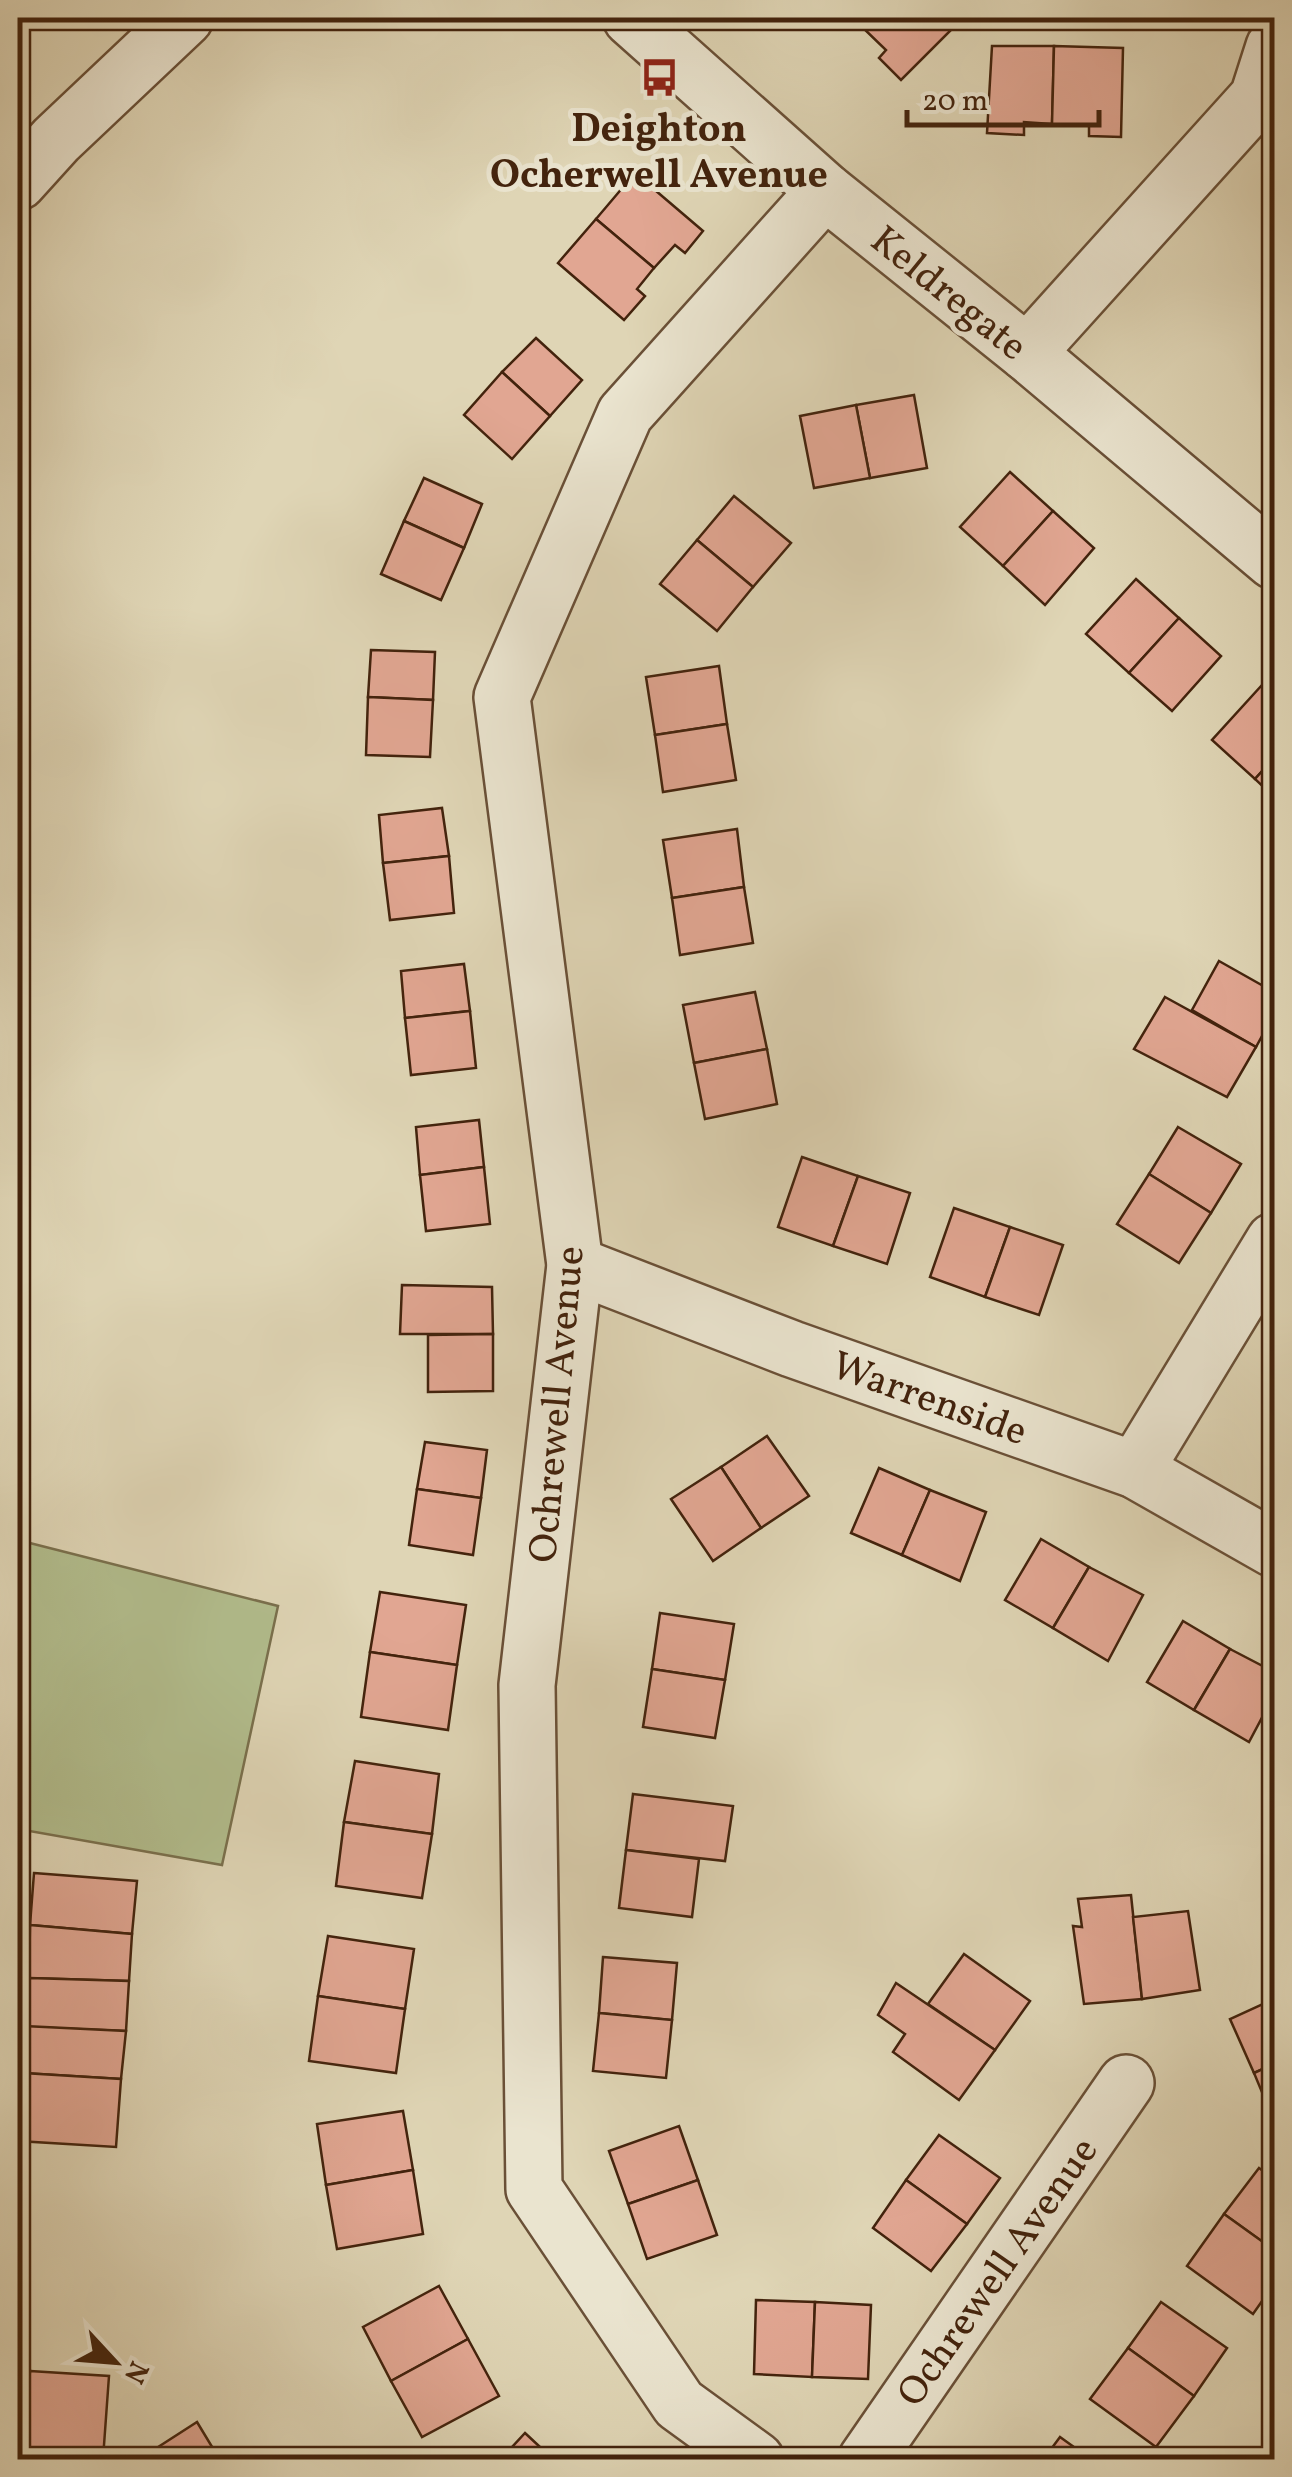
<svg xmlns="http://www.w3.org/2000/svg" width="1292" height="2477" viewBox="0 0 1292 2477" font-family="Vollkorn,serif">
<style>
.green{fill:#b2bd8d;stroke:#7a704d;stroke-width:2.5}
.building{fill:#e1a692;stroke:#43230d;stroke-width:2.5}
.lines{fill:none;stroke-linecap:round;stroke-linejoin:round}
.minor-casing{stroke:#6a5037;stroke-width:60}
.minor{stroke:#eae4cf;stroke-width:55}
.labels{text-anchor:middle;stroke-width:10;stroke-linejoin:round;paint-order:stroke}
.poi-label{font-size:40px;font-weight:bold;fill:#43230d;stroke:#eae4cf}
.street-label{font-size:40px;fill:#43230d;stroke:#eae4cf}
</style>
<rect width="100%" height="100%" fill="#dfd5b5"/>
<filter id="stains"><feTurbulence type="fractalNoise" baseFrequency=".002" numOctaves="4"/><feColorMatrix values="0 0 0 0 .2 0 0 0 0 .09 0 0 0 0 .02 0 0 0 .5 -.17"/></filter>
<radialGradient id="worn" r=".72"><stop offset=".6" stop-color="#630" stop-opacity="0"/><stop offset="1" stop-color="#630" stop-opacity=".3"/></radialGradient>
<path class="green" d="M18 1540 278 1606 222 1865 18 1829Z"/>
<g class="building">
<path d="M866 18H963L901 80 879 58 886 50 859 24Z"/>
<path d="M992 46H1054L1052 124 1024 122V135L987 133Z"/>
<path d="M1054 46 1123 48 1121 137 1089 136V125L1052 124Z"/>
<path d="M635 173 703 231 685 253 675 245 654 268 596 219Z"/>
<path d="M596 219 654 268 637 289 645 296 624 320 558 263Z"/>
<path d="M536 338 582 380 550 416 502 372Z"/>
<path d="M502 372 550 416 512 459 464 415Z"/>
<path d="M914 395 927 468 870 478 856 405Z"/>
<path d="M856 405 870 478 814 488 800 416Z"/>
<path d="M1010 472 1053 511 1003 566 960 527Z"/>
<path d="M424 478 482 504 464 548 404 521Z"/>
<path d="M734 496 791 543 753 587 697 540Z"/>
<path d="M1053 511 1094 548 1045 605 1003 566Z"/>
<path d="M404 521 464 548 441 600 381 574Z"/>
<path d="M697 540 753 587 717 631 660 584Z"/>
<path d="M1136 579 1179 618 1129 673 1086 634Z"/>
<path d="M1179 618 1221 656 1172 711 1129 673Z"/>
<path d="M371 650 435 652 433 700 368 697Z"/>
<path d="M719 666 727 724 655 735 646 677Z"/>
<path d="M1262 685 1274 697V758L1255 779 1212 740Z"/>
<path d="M368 697 433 700 430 757 366 755Z"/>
<path d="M727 724 736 780 663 792 655 735Z"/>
<path d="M1274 758V797L1255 779Z"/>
<path d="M442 808 449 856 383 863 379 815Z"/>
<path d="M737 829 744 887 672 898 663 840Z"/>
<path d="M449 856 454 913 390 920 383 863Z"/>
<path d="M744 887 753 943 680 955 672 898Z"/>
<path d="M1219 961 1274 992V1014L1256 1047 1192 1010Z"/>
<path d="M464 964 470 1011 405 1018 401 971Z"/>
<path d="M755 992 767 1049 694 1063 683 1005Z"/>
<path d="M1165 997 1256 1047 1227 1097 1134 1049Z"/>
<path d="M470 1011 476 1068 411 1075 405 1018Z"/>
<path d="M767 1049 777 1104 705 1119 694 1063Z"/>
<path d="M479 1120 484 1167 420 1175 416 1127Z"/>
<path d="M1178 1127 1241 1164 1211 1213 1149 1174Z"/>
<path d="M802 1157 858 1176 833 1246 778 1227Z"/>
<path d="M484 1167 490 1224 426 1231 420 1175Z"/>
<path d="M1149 1174 1211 1213 1179 1263 1117 1224Z"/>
<path d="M858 1176 910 1193 887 1264 833 1246Z"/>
<path d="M954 1208 1010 1227 985 1297 930 1277Z"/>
<path d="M1010 1227 1063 1245 1039 1315 985 1297Z"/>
<path d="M402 1285 492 1287 493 1334H400Z"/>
<path d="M493 1334V1391L428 1392V1335Z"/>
<path d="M767 1436 809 1496 761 1528 721 1467Z"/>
<path d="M425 1442 487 1450 481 1498 417 1489Z"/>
<path d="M721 1467 761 1528 713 1561 671 1499Z"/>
<path d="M879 1468 930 1490 902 1555 851 1533Z"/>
<path d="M417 1489 481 1498 473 1555 409 1545Z"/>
<path d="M930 1490 986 1512 960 1581 902 1555Z"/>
<path d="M1041 1539 1089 1567 1053 1628 1005 1600Z"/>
<path d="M1089 1567 1143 1595 1108 1661 1053 1628Z"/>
<path d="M380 1592 466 1605 457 1665 370 1652Z"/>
<path d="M660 1613 734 1624 725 1680 652 1669Z"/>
<path d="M1183 1621 1230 1649 1194 1710 1147 1682Z"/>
<path d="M1230 1649 1274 1672V1695L1249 1742 1194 1710Z"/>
<path d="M370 1652 457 1665 448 1730 361 1717Z"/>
<path d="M652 1669 725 1680 715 1738 643 1727Z"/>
<path d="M355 1761 439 1774 432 1834 344 1822Z"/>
<path d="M633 1794 733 1806 725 1861 626 1850Z"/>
<path d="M344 1822 432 1834 422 1898 336 1886Z"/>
<path d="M626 1850 699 1859 692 1917 619 1908Z"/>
<path d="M34 1873 137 1881 132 1934 30 1925Z"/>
<path d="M1131 1895 1142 1999 1084 2004 1073 1926 1082 1927 1078 1899Z"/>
<path d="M1188 1911 1200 1990 1142 1999 1133 1917Z"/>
<path d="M30 1925 132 1934 129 1981 29 1978Z"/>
<path d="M328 1936 414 1949 405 2009 318 1996Z"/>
<path d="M964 1954 1030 2001 995 2050 928 2004Z"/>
<path d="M603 1957 677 1963 672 2020 599 2013Z"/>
<path d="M29 1978 129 1981 126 2031 27 2027Z"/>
<path d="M896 1983 995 2050 959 2100 893 2052 905 2034 878 2015Z"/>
<path d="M318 1996 405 2009 396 2073 309 2061Z"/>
<path d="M1274 1999V2064L1254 2073 1230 2019Z"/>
<path d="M599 2013 672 2020 666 2078 593 2071Z"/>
<path d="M24 2026 126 2031 121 2079 23 2073Z"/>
<path d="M1274 2064V2121L1254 2073Z"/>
<path d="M23 2073 121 2079 116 2147 18 2141Z"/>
<path d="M403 2111 413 2170 326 2185 317 2124Z"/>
<path d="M679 2126 698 2180 628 2204 609 2151Z"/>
<path d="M939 2135 1000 2178 967 2224 906 2180Z"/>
<path d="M1259 2168 1274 2179V2250L1224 2214Z"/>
<path d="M413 2170 423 2234 337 2249 326 2185Z"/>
<path d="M698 2180 717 2235 647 2259 628 2204Z"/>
<path d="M906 2180 967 2224 931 2271 873 2228Z"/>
<path d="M1224 2214 1274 2250V2284L1253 2314 1187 2266Z"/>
<path d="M439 2286 468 2339 391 2381 363 2327Z"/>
<path d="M756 2300 815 2302 812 2377 754 2374Z"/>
<path d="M815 2302 871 2305 868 2379 812 2377Z"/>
<path d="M1161 2302 1227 2348 1194 2396 1128 2348Z"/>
<path d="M468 2339 499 2396 422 2437 391 2381Z"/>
<path d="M1128 2348 1194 2396 1156 2447 1090 2399Z"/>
<path d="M18 2370 30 2371 24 2454 18 2453Z"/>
<path d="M30 2371 109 2376 103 2459 24 2454Z"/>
<path d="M197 2422 220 2460H138Z"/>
<path d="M525 2433 554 2460H500Z"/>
<path d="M1060 2437 1092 2460H1043Z"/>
</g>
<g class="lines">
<defs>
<g id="minor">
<path d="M631 18 825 191 1027 353 1274 561"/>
<path d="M18 182 56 140 185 18"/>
<path d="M1027 353 1258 97 1274 47"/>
<path d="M575 1265 792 1349 1135 1470 1274 1549"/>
<path d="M1135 1470 1274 1241"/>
<path d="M756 2460 679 2404 534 2189 527 1685 575 1265 502 697 625 414 825 191"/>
<path d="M866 2460 1126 2083"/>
</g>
</defs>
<use href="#minor" class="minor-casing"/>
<use href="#minor" class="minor"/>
</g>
<defs>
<symbol id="bus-bare" viewBox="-9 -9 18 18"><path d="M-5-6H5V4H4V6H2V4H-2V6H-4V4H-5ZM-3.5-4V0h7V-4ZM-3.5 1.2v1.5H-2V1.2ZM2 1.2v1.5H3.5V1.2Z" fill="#8f2418" stroke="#eae4cf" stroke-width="2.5" paint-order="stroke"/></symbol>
</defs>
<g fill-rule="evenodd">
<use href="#bus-bare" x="632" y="50" width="55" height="55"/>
</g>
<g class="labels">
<g class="poi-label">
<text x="659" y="141">Deighton<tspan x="659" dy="46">Ocherwell Avenue</tspan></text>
</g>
<g class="street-label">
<text transform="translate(950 292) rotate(39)" y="14">Keldregate</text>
<text transform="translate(930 1397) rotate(20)" y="14">Warrenside</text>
<text transform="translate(555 1404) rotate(-85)" y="14">Ochrewell Avenue</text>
<text transform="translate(996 2271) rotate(-55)" y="14">Ochrewell Avenue</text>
</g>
</g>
<rect width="1292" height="2477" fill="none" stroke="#dfd5b5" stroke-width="60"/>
<rect x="20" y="20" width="1252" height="2437" fill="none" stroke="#43230d" stroke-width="5"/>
<rect x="30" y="30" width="1232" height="2417" fill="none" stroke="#43230d" stroke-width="2.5"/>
<g transform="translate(115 2362) rotate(116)" stroke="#eae4cf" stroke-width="8" paint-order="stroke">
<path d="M0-8L18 38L0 25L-18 38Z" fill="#43230d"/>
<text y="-15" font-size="28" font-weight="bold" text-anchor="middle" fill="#43230d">N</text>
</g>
<path d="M907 110v15h192v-15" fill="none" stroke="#43230d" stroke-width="5"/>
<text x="922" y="110" font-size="30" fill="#43230d" stroke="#eae4cf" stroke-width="8" paint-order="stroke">20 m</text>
<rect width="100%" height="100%" filter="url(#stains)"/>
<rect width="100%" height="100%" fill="url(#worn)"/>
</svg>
